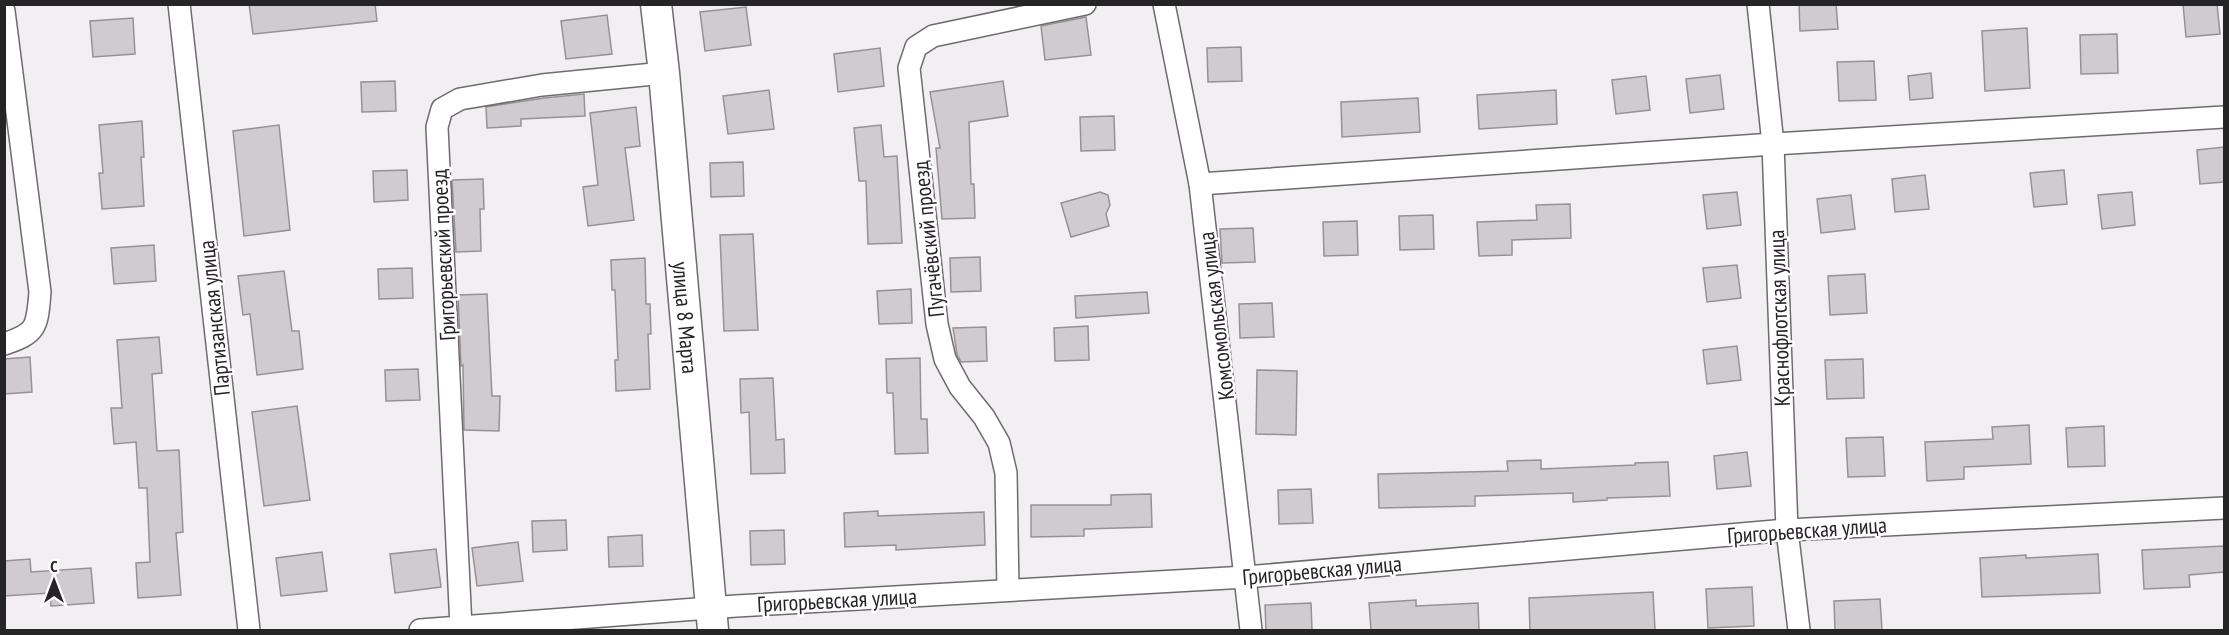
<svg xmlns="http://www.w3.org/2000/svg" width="2229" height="635" viewBox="0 0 2229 635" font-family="'PT Sans Narrow',sans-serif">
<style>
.building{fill:#d0cbce;stroke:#969294;stroke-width:1.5}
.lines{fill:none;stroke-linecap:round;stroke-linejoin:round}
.minor-casing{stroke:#6e6b6f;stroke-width:24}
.secondary-casing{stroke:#6e6b6f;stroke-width:33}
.minor{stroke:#fff;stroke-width:21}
.secondary{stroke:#fff;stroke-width:30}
.labels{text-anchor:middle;stroke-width:5;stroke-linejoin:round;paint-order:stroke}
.street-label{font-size:22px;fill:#262526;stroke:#fffdff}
</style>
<rect width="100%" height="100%" fill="#f2eff3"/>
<g class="building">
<path d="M249 4H375L377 21 253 34Z"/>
<path d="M1799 4H1836L1838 29 1800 31Z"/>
<path d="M2183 4H2217L2220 34 2186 37Z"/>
<path d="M746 7 751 45 705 51 700 12Z"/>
<path d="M607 15 612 54 566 59 561 21Z"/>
<path d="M1086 17 1091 55 1045 60 1041 26Z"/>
<path d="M133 18 135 54 93 57 90 21Z"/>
<path d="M2027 28 2030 88 1985 91 1982 31Z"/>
<path d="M2117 34 2118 73 2081 74 2080 35Z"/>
<path d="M1241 47 1242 81 1208 82 1207 48Z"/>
<path d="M880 48 884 86 838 92 834 54Z"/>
<path d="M1874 61 1876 100 1839 101 1837 62Z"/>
<path d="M1931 73 1933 98 1910 100 1908 76Z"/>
<path d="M1720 75 1724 109 1690 113 1686 79Z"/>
<path d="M1646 76 1650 110 1616 114 1612 80Z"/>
<path d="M395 81 396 111 362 112 361 82Z"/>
<path d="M1003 81 1008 116 969 122 971 184H974L975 218 942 219 936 148H940L930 92Z"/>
<path d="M769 90 774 129 728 134 723 96Z"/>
<path d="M1556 90 1557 124 1479 129 1477 95Z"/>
<path d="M584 94 585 116 521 119V126L487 128 486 107 544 98Z"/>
<path d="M1418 98 1420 132 1342 137 1341 102Z"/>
<path d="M636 107 640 146 625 148 634 220 588 226 583 187 598 185 590 113Z"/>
<path d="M1114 116 1115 150 1081 151 1080 117Z"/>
<path d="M142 121 144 157H141L144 206 102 209 99 173H103L99 125Z"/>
<path d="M279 125 290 230 244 236 233 131Z"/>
<path d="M881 125 884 157 897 156 902 243 868 244 866 181H859L854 128Z"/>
<path d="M2224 147V182L2200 184 2197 150Z"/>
<path d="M743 162 744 196 711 197 710 163Z"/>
<path d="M407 170 408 200 374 202 373 171Z"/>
<path d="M2064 170 2067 204 2034 207 2030 173Z"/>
<path d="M1925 175 1929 209 1895 212 1892 179Z"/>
<path d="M483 179 484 209H480L481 251 456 252 452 180Z"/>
<path d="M1100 192 1108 195 1110 205 1106 214 1109 226 1071 237 1061 203Z"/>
<path d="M1737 192 1741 225 1707 229 1703 195Z"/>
<path d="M2132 192 2135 225 2102 229 2098 195Z"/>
<path d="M1851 195 1855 229 1821 233 1817 199Z"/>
<path d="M1570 204 1571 238 1512 240V255L1479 256 1477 222 1537 220 1536 205Z"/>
<path d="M1433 215 1434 249 1400 250 1399 216Z"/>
<path d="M1357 221 1358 255 1324 256 1323 222Z"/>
<path d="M1253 228 1255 262 1222 263 1220 229Z"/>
<path d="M753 234 758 330 724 331 720 235Z"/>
<path d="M154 245 156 281 114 284 111 248Z"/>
<path d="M980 257 981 291 951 292 950 258Z"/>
<path d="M645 258 646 304H650L651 334H648L650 389 616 391 615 360H618L615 290H612L611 260Z"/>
<path d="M1737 265 1741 298 1707 302 1703 268Z"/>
<path d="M412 268 413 298 379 299 378 269Z"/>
<path d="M284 271 292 331H299L303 369 257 375 250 314 243 315 238 276Z"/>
<path d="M1865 274 1867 313 1830 315 1828 276Z"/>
<path d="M911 289 912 323 879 324 877 291Z"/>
<path d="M1147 292 1149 313 1076 318 1075 296Z"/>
<path d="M487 294 492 396H500L499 431 464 430 463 365 461 366 458 295Z"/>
<path d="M1272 303 1274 337 1240 338 1239 304Z"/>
<path d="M1088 326 1089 360 1055 361 1054 328Z"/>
<path d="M986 327 987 361 961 362 957 354 953 328Z"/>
<path d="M159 337 162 373 152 374 157 451 179 450 183 532 176 533 181 595 138 598 136 563 150 562 147 488H139L136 442 114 444 111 408H122L117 340Z"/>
<path d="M1737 346 1741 380 1707 384 1703 350Z"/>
<path d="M30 357 32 392 4 394V359Z"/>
<path d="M920 358 921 419H927L928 453 895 454 893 393H887L886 359Z"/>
<path d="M1863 359 1864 398 1827 399 1825 360Z"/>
<path d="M418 369 420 400 386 401 385 370Z"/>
<path d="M1257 370 1297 371 1296 435 1256 434Z"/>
<path d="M773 378 776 440 784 439 785 473 751 474 749 412 741 413 740 379Z"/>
<path d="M297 406 310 500 264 506 252 412Z"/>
<path d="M2029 425 2031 464 1964 467V479L1927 481 1925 442 1993 439 1992 427Z"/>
<path d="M2104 426 2105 466 2068 467 2066 428Z"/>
<path d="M1883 437 1885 476 1848 477 1846 438Z"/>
<path d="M1747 452 1751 486 1717 489 1714 456Z"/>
<path d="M1541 460V469L1635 465V463L1668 462 1670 496 1607 498V500L1573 502V493L1475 496V506L1379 508 1378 474 1508 471 1507 461Z"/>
<path d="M1311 489 1313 523 1279 524 1278 490Z"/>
<path d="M1151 494 1152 527 1084 529V536L1031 537V505H1111V495Z"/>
<path d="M878 511V516L984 512 985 545 896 550V545L845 547 844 513Z"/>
<path d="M566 520 567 550 533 552 532 521Z"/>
<path d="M784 530 785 564 751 565 750 531Z"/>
<path d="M642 535 643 566 609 567 608 537Z"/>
<path d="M518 542 523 581 477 586 472 548Z"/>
<path d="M2224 546V572L2189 575 2190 587 2144 589 2142 550Z"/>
<path d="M436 549 441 587 395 593 390 554Z"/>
<path d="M322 552 327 591 281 596 276 558Z"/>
<path d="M2098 554 2100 593 1982 597 1980 558 2026 555V558Z"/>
<path d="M30 559 31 572 91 568 94 603 51 606 50 593 4 596V561Z"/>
<path d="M1752 587 1754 626 1708 628 1706 589Z"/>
<path d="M1653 592 1655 630H1530L1529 598Z"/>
<path d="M1880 599 1882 630H1835L1834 601Z"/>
<path d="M1416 600V606L1478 603 1479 630H1371L1369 603Z"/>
<path d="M1311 603 1312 630H1266L1265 605Z"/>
</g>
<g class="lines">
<defs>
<g id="minor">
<path d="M179 4 249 630"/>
<path d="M1164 4 1200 184 1251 630"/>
<path d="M1758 4 1773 144 1787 530 1799 630"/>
<path d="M4 11 40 292C37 326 38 333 4 344"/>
<path d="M1200 184 1773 144 2224 117"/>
<path d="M1008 590 1006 473 999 443 984 417 960 387 945 359 937 324 909 68 916 47 933 36 1085 4"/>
<path d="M461 627 437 127 442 109 460 99 542 85 664 73"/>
<path d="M420 630 736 606 1246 577 1787 530 2224 508"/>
</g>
<g id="secondary">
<path id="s1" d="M656 4 664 73 713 630"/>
</g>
</defs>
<use href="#minor" class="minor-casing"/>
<use href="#secondary" class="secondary-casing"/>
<use href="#minor" class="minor"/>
<use href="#secondary" class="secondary"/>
</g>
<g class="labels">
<g class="street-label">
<text transform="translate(928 239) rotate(-96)" y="8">Пугачёвский проезд</text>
<text transform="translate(443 255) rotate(-93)" y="8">Григорьевский проезд</text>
<text transform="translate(1216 316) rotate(-97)" y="8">Комсомольская улица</text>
<text dy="8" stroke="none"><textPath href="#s1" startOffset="315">улица 8 Марта</textPath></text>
<text transform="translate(214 318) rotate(-96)" y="8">Партизанская улица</text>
<text transform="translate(1779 318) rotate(-92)" y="8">Краснофлотская улица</text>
<text transform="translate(1807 530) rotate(-4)" y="8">Григорьевская улица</text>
<text transform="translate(1322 570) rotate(-5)" y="8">Григорьевская улица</text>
<text transform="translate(837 600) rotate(-3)" y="8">Григорьевская улица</text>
</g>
</g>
<rect width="2229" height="635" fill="none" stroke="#262526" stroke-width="12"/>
<g transform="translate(54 581)" stroke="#fffdff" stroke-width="4.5" paint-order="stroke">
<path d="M0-4.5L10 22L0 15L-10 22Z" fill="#262526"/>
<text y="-9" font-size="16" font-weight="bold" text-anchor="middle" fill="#262526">С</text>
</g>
</svg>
